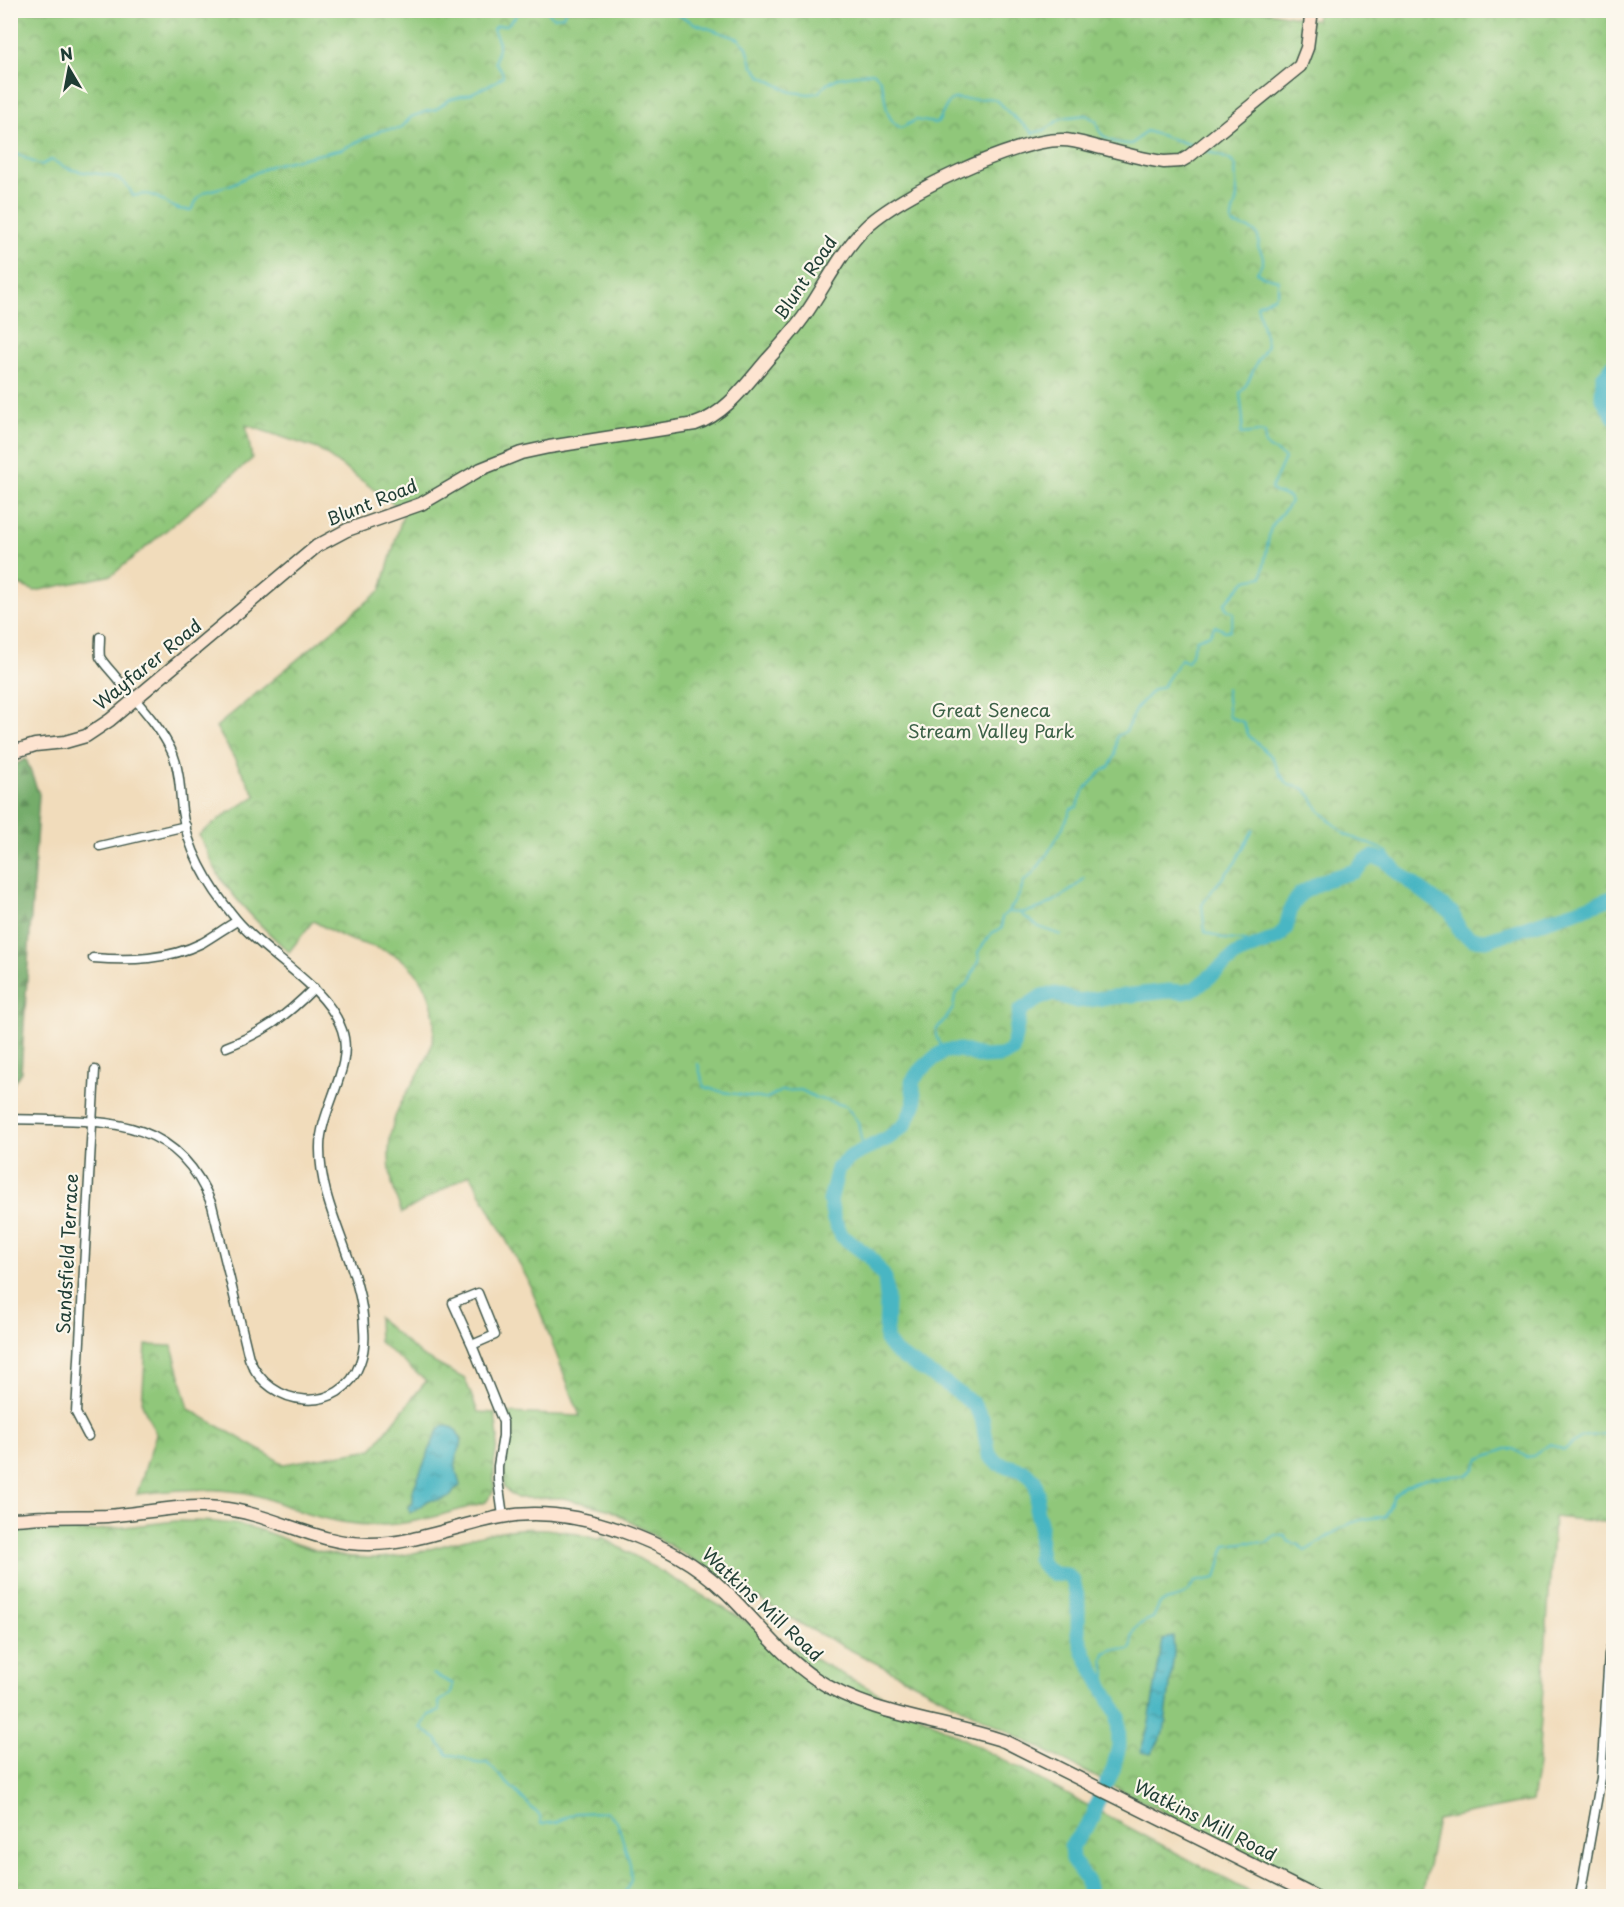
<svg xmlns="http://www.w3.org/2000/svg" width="1624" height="1907" viewBox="0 0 1624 1907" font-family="'Playpen Sans',sans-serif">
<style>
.forest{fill:url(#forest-firs);stroke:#4a744f;stroke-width:1.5}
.park{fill:url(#park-crowns);stroke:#588257;stroke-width:1.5}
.water{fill:url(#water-ripples);stroke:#347a7c;stroke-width:1.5}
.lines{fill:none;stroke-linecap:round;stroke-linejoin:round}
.stream{stroke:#48b6c3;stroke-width:2}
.river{stroke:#48b6c3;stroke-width:15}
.street-casing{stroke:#3e5548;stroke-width:11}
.secondary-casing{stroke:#3e5548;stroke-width:15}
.street{stroke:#fff;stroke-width:8}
.secondary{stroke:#fde4d1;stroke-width:12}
.labels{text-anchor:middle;stroke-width:4.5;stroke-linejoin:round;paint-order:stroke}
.street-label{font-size:18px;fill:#1f3d34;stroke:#fbf7ec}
.park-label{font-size:18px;fill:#3b6046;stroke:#fbf7ec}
</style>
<defs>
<pattern id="forest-firs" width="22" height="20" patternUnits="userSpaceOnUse" patternTransform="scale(1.5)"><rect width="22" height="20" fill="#74ac6a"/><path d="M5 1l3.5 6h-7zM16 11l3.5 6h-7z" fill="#5f8d58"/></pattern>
<pattern id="park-crowns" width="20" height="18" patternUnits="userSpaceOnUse" patternTransform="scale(1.5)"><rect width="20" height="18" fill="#90c77a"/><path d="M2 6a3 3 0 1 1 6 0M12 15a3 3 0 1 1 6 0" fill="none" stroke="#75a365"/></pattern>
<pattern id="water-ripples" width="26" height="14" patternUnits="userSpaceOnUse" patternTransform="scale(1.5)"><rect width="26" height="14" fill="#48b6c3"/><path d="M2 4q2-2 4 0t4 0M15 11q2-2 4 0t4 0" fill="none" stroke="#3b959f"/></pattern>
</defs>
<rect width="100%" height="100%" fill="#fbf7ec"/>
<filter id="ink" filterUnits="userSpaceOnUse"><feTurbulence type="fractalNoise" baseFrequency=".0167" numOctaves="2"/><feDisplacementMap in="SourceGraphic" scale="12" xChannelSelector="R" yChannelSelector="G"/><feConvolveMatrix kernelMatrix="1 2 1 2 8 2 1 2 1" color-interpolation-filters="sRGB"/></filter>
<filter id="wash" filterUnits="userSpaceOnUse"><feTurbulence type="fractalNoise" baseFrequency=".008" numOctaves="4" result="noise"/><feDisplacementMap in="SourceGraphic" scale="24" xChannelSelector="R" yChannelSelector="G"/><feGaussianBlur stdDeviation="1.35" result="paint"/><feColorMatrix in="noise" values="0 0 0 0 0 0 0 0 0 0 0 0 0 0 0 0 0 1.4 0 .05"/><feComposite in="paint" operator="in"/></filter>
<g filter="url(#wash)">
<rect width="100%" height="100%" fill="#f1dcbb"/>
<path class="forest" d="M26 759 39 794 21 1072 11 1087 10 767Z"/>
<g class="park">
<path d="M1257 10 1316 20 1318 10 1613 11V1523L1554 1517 1538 1765 1532 1801 1437 1820 1422 1896H1325L793 1620 611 1510 563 1498H517L504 1488C503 1463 510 1439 506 1413L580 1416 528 1280 470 1174 402 1213C388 1181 384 1148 396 1114 403 1096 416 1080 425 1062 442 1028 435 987 405 962 388 948 366 946 346 938 335 933 324 927 313 921L289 952C264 929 239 905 220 877 212 864 206 849 199 835L225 815 256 796 216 727 381 590 404 511 318 449 246 425 252 459 112 575 35 591 11 582 10 11Z"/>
<path d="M378 1318 422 1356 465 1379 478 1412 495 1413 498 1438 494 1464V1491L486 1502C450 1512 412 1526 375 1525 354 1525 332 1521 311 1515 291 1509 272 1499 251 1494 213 1486 175 1490 137 1494L156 1434 142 1404 146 1345 172 1346 189 1409 284 1464 372 1449 426 1381 379 1342Z"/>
<path d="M176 1521C203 1521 227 1521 253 1528 270 1532 284 1540 300 1545 323 1554 348 1558 372 1558 423 1558 469 1532 519 1529 547 1527 574 1532 600 1540L602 1537 775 1638 1257 1896H11V1529L89 1531Z"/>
</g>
<g class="water">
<path d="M443 1425 454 1428C468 1449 459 1443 455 1461 454 1468 459 1479 460 1486L455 1489 451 1496 439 1500H429L410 1513 409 1507 413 1503V1490L437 1432Z"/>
<path d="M1173 1637 1174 1653 1164 1733 1151 1754 1140 1752 1148 1728 1163 1639Z"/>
</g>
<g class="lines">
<g class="stream">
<path d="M546 10 553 17 563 16 566 10"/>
<path d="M669 10 696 24 739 39 747 47 752 65 761 76 791 92 809 94 818 93 827 84 838 78 873 72C892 86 877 115 901 128L916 120 935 123 939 121C953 90 950 101 979 99 986 99 990 96 997 101 1002 103 1003 107 1007 111 1015 119 1025 125 1033 133L1045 130 1062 118 1086 115 1096 121C1099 140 1115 144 1132 144L1146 131 1195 146"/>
<path d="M10 152C22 155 30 162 41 165L51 160C58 163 65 168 73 170 95 176 123 169 133 196 156 190 157 200 176 208 180 210 186 210 191 210L199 197 205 192 230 185 272 165 342 149 382 130 400 129 411 117 427 111 435 110 450 99 470 94 495 82 503 76 502 71 495 62 499 43 493 29 496 26 507 25 522 10"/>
<path d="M1226 688 1229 717 1243 722 1249 736 1272 757 1280 774 1289 785 1303 788 1311 796 1318 809 1346 835 1380 848 1389 853 1385 860"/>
<path d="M1253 830 1235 863 1214 888 1202 905 1205 932 1225 939 1246 941 1255 946"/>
<path d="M1009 912C1036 917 1067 895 1085 878"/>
<path d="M1021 914 1039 927 1061 935"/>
<path d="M944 1051 936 1036V1030L953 1009 955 995 969 982 979 959 978 952 992 933 1002 928V917C1013 909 1021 894 1024 881 1039 872 1065 826 1071 809L1077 807 1084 790 1102 771 1109 767 1115 756 1117 736 1126 731 1135 710 1153 690 1163 686 1181 659 1188 662 1197 639 1210 634 1215 626 1225 631 1230 630 1234 613 1227 609 1224 604 1246 580 1262 577 1270 530C1275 520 1284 511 1291 502L1289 497 1274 492 1271 489 1285 458 1265 445V433L1259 432 1241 434 1243 420 1240 393C1252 380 1251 371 1260 357 1263 352 1266 350 1267 344L1257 305 1274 297 1278 292V280L1262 276 1257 272C1265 261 1265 258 1258 247 1263 228 1244 228 1232 224 1230 212 1237 206 1237 195 1237 184 1234 178 1236 166L1230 160 1203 149"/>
<path d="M698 1064 704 1087 723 1092 765 1099 781 1091 801 1090 816 1098 846 1106 858 1122 863 1150"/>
<path d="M433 1674 453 1684 451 1694 439 1702 440 1711 429 1715 421 1728 436 1739 448 1755C467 1754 468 1766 487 1763L540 1816 541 1824 557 1822 575 1813 606 1812 617 1821 630 1864 631 1880 624 1896"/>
<path d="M1105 1693 1106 1673 1103 1660 1105 1653 1114 1649 1129 1650 1132 1646C1130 1630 1138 1623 1153 1618L1160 1603C1177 1596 1185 1601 1194 1582L1216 1578C1220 1567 1221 1555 1226 1545L1249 1542 1266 1543 1275 1535 1285 1536 1289 1542 1299 1545 1305 1551C1337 1533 1345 1518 1385 1517L1394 1496 1406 1486 1426 1478 1467 1475 1474 1469 1479 1459 1506 1449H1514L1526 1457 1533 1456 1550 1444 1564 1450 1581 1437 1614 1433"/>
</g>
<g class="river">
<path d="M1614 365 1603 377 1602 397 1614 417"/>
<path d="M522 1896H538"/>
<path d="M1090 1896 1086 1879 1072 1860 1071 1846 1093 1818 1096 1805 1113 1770 1119 1746 1118 1715 1084 1653 1078 1634V1600L1073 1581 1067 1575 1054 1574 1045 1568 1039 1559 1040 1523 1036 1509 1038 1494 1034 1480 1024 1471 997 1463 989 1455 982 1418 973 1404 949 1386 896 1353 886 1340 887 1298 885 1278 870 1257 842 1236 834 1220 830 1201 838 1168 852 1156 888 1138 905 1125 915 1103 912 1082 918 1073 933 1059 944 1051 960 1050 983 1057 1001 1056 1012 1051 1020 1011 1042 996 1054 994 1077 1001 1169 991 1183 992 1195 989 1237 954 1279 937 1286 928 1291 908 1300 894 1325 880 1355 871 1365 861 1373 857 1385 860 1397 872 1452 913 1460 931 1472 939 1486 940 1576 911 1614 897"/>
</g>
</g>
</g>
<g filter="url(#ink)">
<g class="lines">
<defs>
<g id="street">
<path d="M100 846 186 826"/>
<path d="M93 958C130 961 168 960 202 943 214 936 225 928 237 921"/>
<path d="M226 1047C263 1033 285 1017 314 988"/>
<path d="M10 1119C96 1122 175 1110 212 1205L249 1358C268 1409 342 1416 360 1363 364 1352 365 1341 364 1330 363 1265 319 1211 320 1147 320 1109 355 1066 342 1030 326 984 267 957 236 919 210 888 188 852 182 811 180 792 180 772 173 754 160 725 135 700 115 676 111 671 103 663 100 657 99 652 100 643 100 637"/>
<path d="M472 1345 453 1303 478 1293 495 1335 472 1345 503 1422V1436L498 1466V1480L503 1516"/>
<path d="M88 1436 76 1413 95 1070"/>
<path d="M1580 1896 1601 1778 1609 1654 1614 1639"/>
</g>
<g id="secondary">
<path d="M10 753 35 745 65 742 86 736 110 720 317 546 347 530 421 504 481 469 521 453 549 447 695 424C726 414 747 383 768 359 784 342 799 325 811 306 828 280 843 250 865 228 898 195 1016 139 1062 140 1074 140 1086 144 1097 147 1119 152 1141 159 1164 162L1181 161 1188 157 1300 66 1307 48 1312 10"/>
<path d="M10 1519C23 1519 35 1517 48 1517 68 1516 87 1517 107 1516 145 1513 182 1504 219 1508 272 1513 317 1545 370 1544 415 1544 457 1525 501 1517 543 1509 583 1517 622 1531 662 1545 696 1563 727 1593 757 1622 781 1656 816 1679 871 1716 942 1720 1004 1741L1314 1896"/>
</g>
</defs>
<use href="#street" class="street-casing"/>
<use href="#secondary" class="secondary-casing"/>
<use href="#street" class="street"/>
<use href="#secondary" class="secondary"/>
</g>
</g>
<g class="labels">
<g class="street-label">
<text transform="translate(806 278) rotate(-56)" y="6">Blunt Road</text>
<text transform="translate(372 503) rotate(-22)" y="6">Blunt Road</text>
<text transform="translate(148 665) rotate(-39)" y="6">Wayfarer Road</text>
<text transform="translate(68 1254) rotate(-87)" y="6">Sandsfield Terrace</text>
<text transform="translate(762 1605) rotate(43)" y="6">Watkins Mill Road</text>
<text transform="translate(1205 1821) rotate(27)" y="6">Watkins Mill Road</text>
</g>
<g class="park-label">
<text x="991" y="717">Great Seneca<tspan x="991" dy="21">Stream Valley Park</tspan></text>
</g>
</g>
<rect width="1624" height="1907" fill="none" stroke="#fbf7ec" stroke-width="36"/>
<g transform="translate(69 69) rotate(350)" stroke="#fbf7ec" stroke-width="4.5" paint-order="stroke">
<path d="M0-4.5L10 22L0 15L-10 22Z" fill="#1f3d34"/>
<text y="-9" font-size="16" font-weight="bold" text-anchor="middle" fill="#1f3d34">N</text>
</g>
</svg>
